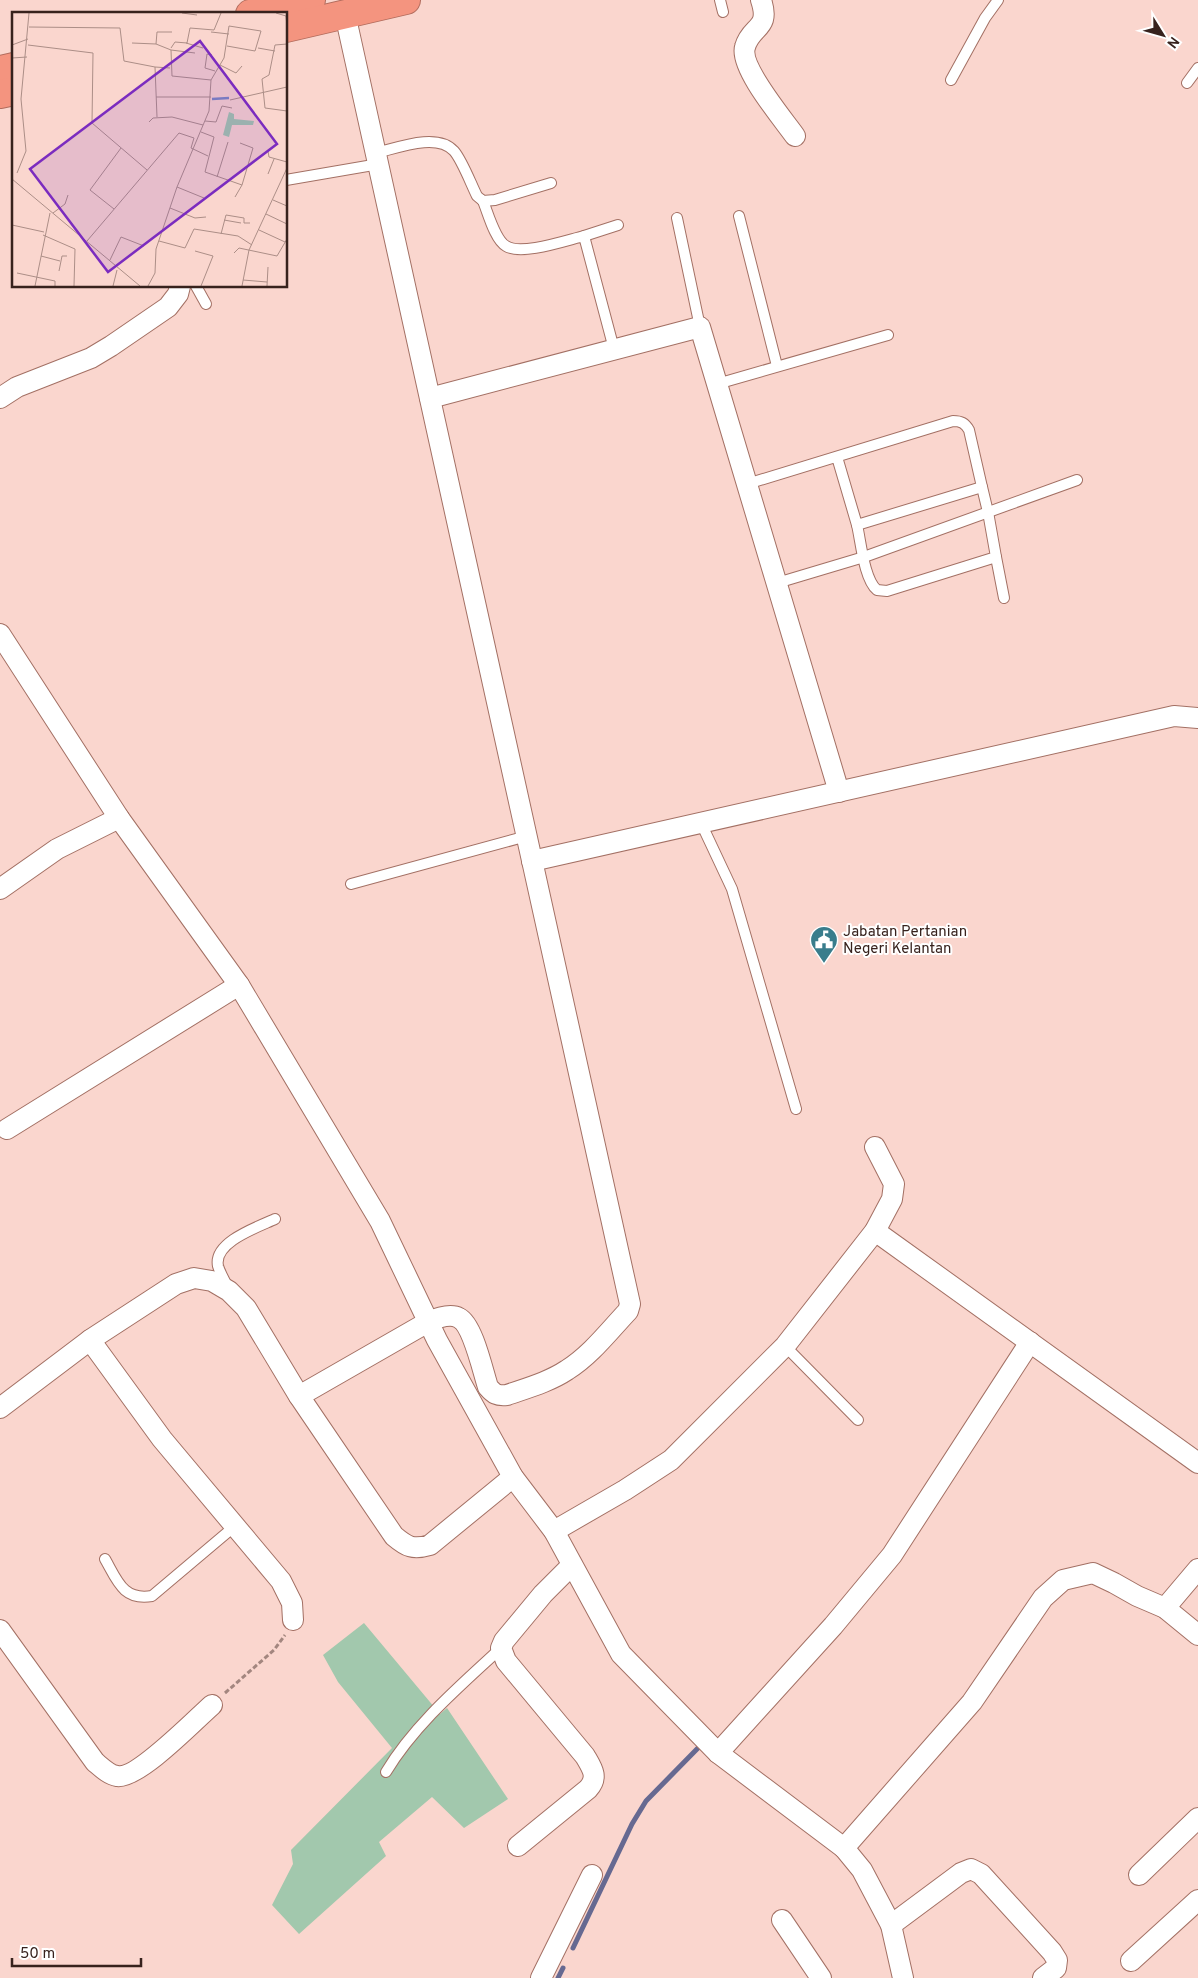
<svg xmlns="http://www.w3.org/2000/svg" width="1198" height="1978" viewBox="0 0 1198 1978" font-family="Overpass,sans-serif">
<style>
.green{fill:#a2c8ad}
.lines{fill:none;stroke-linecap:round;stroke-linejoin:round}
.stream{stroke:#666991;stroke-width:5}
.lane-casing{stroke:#a37064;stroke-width:12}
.street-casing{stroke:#a37064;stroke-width:22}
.highway-casing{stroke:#b26c5d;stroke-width:30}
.path{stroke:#a3867f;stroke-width:3;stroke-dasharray:5 2.5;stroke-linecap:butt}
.lane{stroke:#fff;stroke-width:10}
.street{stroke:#fff;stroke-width:20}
.highway{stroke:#f4947f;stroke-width:28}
.labels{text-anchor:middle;stroke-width:4;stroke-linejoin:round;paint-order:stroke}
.poi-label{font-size:15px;fill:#37221d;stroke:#fff;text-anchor:start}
.inset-river{fill:none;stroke:#7a88c3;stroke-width:2.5}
.inset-road{fill:none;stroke:#ac8e87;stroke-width:1}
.view{fill:#7b2cbf;fill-opacity:0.15;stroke:#7b2cbf;stroke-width:2.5}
.inset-edge{fill:none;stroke:#37221d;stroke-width:2.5}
</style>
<rect width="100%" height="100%" fill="#fad6ce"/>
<path class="green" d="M364 1623 440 1714 447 1708 508 1799 464 1828 432 1797 379 1842 386 1856 299 1934 272 1905 293 1864 291 1850 392 1748 338 1682 323 1655Z"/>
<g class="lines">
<g class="stream">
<path d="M573 1948 632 1824 646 1801 698 1748"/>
<path d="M558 1978 563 1968"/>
</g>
<defs>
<g id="lane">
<path d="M720 0 723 12"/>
<path d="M951 80 985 18 998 0"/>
<path d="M1187 83 1198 68"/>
<path d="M376 153C397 148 437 132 454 151 462 160 471 184 477 196L483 201 495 200 551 183"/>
<path d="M286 180 379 164"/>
<path d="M483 201C488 213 495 240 506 246 521 256 567 240 584 236L614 349"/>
<path d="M739 216 777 366"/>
<path d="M677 218 700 327"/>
<path d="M584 236 618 225"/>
<path d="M196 286 206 304"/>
<path d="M717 384 888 335"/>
<path d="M747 484 953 421C961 421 965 423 969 430L982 487 857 525 837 457"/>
<path d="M857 525C861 542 864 579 877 590L887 591 996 557 988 512 982 487"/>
<path d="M996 557 1004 598"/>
<path d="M777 583 864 557 1077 480"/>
<path d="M701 823 732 889 796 1109"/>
<path d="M351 884 527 836"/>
<path d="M228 1288C225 1281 220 1273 218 1266 213 1242 258 1227 275 1219"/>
<path d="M785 1346 858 1420"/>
<path d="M105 1559C117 1580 123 1601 152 1596L235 1526"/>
<path d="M386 1772C415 1724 460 1686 501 1648"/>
</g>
<g id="street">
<path d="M761 0C771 30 751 25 745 47 739 67 783 119 795 136"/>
<path d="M0 398 17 387 91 358 111 346 168 307 178 294 180 286"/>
<path d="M430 398 700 327 839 792"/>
<path d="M0 634 119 818 239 985 380 1221 437 1340 513 1477 554 1531 621 1654 718 1753 844 1848"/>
<path d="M532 861 1174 716 1198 718"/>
<path d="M0 889 57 849 119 818"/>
<path d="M7 1129 239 985"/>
<path d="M875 1231 1198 1463"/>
<path d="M90 1340 162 1439 281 1581 292 1603 293 1620"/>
<path d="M299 1396 428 1322C437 1318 450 1313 459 1318 473 1325 483 1372 488 1387 494 1394 497 1396 507 1395 527 1388 549 1382 567 1370 591 1355 609 1331 628 1311L630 1304 345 14"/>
<path d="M0 1408 90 1340 176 1284 194 1278 212 1281 229 1291 246 1308 299 1396 394 1536C407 1547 413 1550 430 1545L513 1477"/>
<path d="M554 1531 625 1490 671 1460 785 1346 875 1231 892 1199 894 1184 875 1147"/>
<path d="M1165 1608 1198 1569"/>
<path d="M0 1630 95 1762C101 1767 109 1775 117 1776 137 1780 195 1720 212 1705"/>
<path d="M718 1753 833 1626 892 1555 1030 1342"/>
<path d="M518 1846 588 1789C599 1777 592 1768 585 1756L506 1661 501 1648 504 1641 543 1594 572 1565"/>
<path d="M1139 1875 1198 1818"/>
<path d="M782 1920 821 1978"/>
<path d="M891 1925 961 1873 971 1869 981 1874 1052 1952 1057 1960 1056 1968 1043 1978"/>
<path d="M1131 1961 1198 1900"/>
<path d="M541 1978 592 1875"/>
<path d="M903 1978 891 1925 862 1870 844 1848 972 1702 1043 1598 1063 1580 1093 1573 1114 1583 1137 1596 1165 1608 1198 1635"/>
</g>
<g id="highway">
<path d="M250 14 311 0"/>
<path d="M286 28 406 0"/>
<path d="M0 70 14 67"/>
<path d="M0 94 14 91"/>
</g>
</defs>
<use href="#lane" class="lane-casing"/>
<use href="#street" class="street-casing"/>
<use href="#highway" class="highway-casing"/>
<path class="path" d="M225 1693 274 1650 285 1635"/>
<use href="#lane" class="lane"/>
<use href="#street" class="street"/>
<use href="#highway" class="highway"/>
</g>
<defs>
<symbol id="civic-pin" viewBox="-11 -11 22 30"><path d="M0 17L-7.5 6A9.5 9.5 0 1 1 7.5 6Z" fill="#397d8c" stroke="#fff"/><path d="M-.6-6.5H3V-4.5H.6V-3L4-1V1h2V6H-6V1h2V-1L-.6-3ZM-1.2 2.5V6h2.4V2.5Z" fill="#fff"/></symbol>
</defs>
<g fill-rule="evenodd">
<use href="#civic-pin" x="808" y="924" width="32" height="43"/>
</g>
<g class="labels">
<g class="poi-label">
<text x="843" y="936">Jabatan Pertanian<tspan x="843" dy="17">Negeri Kelantan</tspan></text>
</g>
</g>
<g transform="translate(12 12)">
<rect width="275" height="275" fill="#fad6ce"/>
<path d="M217 100 222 102V107L242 109 241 113H220L217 125 211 123Z" fill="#a2c8ad"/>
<path class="inset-river" d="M200 87 217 86"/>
<path class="inset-road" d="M170 1 185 3M264 1 274 4 275 14M17 15 108 16 112 49 143 55 145 105M199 20 217 22M120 31 144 32 159 38M174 31 191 36M144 32 145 20H160M275 32 263 33 257 63 250 67 253 96 275 99M0 33 16 27M16 33 81 41 80 111 135 158M159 36 163 30 175 31 178 16 202 18 209 1M246 36 263 39M183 41 159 38 160 64 199 68 212 46 217 14 249 19 243 39 215 34M200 43 195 42 193 56 203 59M0 46 15 45M208 53 224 61 230 54M143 55 158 56M144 85H199M218 88 275 75M193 109 204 110 210 94 220 96M137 110 141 106 160 105 191 113M189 120 202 125 193 160 230 173 223 185M228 131 241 136 230 173M256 139 257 145 275 150M5 161 14 139 9 87 17 1M256 162 262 147M205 165 216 130M0 167 128 274M165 175 192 186M261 188 275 194M158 196 183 206 194 205M102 197 78 178 109 136M41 201 53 192 56 183M254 202 275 212M212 208 229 211M0 213 32 220M247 218 273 230M209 222 214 203 232 206V211H238M31 223 63 237 62 274M75 229 167 121 182 126 179 136 196 144M147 229 173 236 182 217 226 224 240 233M183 239 201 244 189 274M222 241 227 236 265 244 275 227M29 244 48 249M98 248 109 225 132 234M47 259 50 244H55M5 261 43 269V274M231 268 255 270M23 274 38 201M101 274 105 258M136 274 143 261 144 237 165 175 197 99 199 68M230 274 237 238 275 156M255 274 256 255"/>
<path class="view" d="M188 29 265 132 96 260 18 157Z"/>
<rect width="275" height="275" class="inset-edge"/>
</g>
<g transform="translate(1163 35) rotate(127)" stroke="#ffffff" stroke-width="4" paint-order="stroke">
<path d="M0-4L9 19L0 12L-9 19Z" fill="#37221d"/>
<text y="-8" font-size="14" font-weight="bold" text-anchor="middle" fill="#37221d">N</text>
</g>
<path d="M12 1958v8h129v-8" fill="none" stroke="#37221d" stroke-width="2.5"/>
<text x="20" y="1958" font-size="15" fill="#37221d" stroke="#ffffff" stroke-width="4" paint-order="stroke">50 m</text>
</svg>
